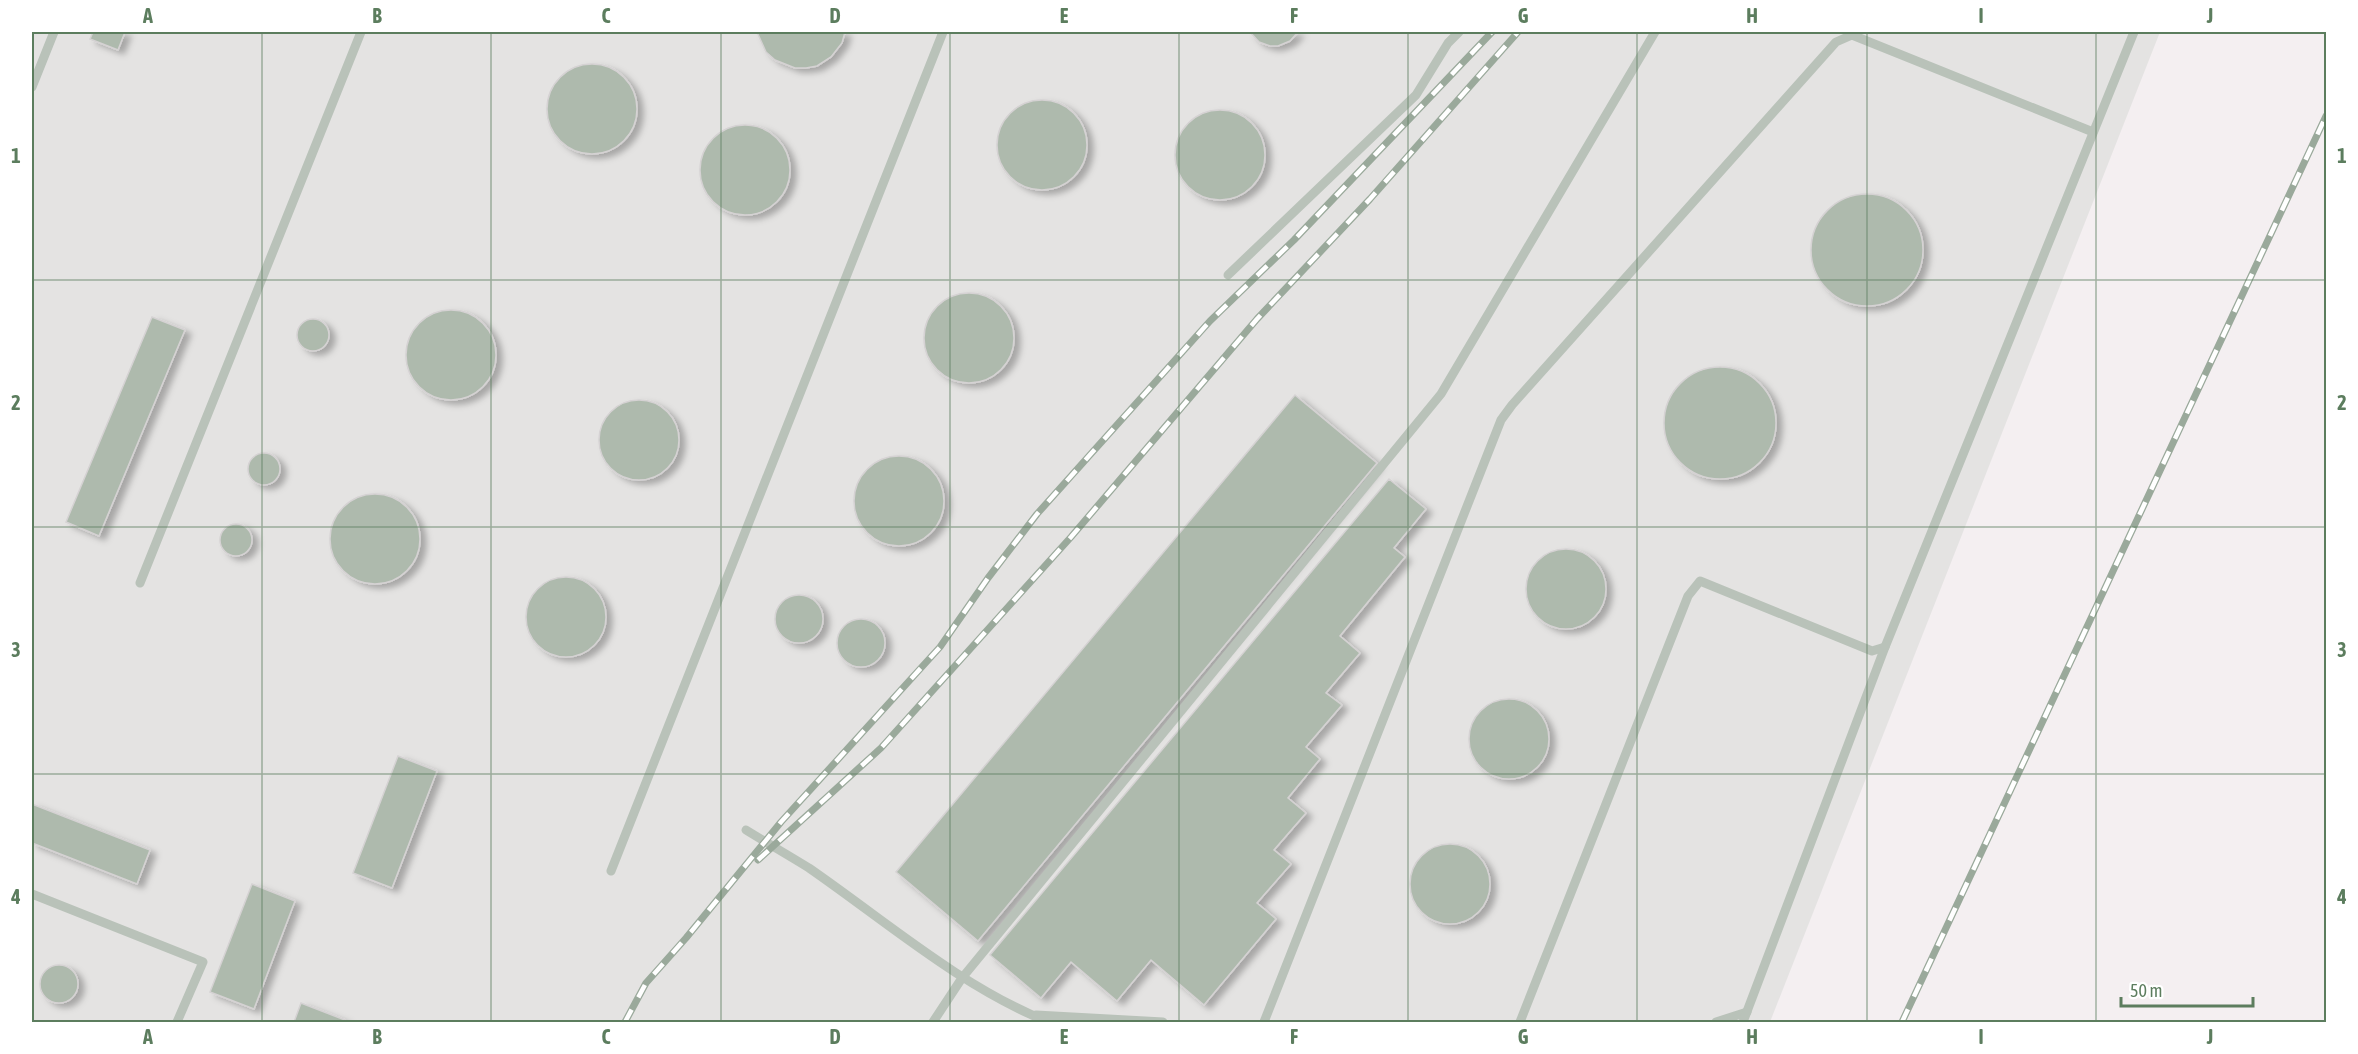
<svg xmlns="http://www.w3.org/2000/svg" width="2358" height="1054" viewBox="0 0 2358 1054" font-family="'Asap Condensed',sans-serif">
<style>
.built{fill:#e4e3e2}
.building{fill:#aebaad;stroke:#d5d2d3;stroke-width:1.5;filter:url(#shadow)}
.lines{fill:none;stroke-linecap:round;stroke-linejoin:round}
.path{stroke:#b3bab4;stroke-width:3;stroke-dasharray:3 3;stroke-linecap:butt}
.service{stroke:#b9c2b9;stroke-width:9}
.rail-casing{stroke:#9aa99b;stroke-width:7}
.rail{stroke:#fff;stroke-width:4.5;stroke-dasharray:14;stroke-linecap:butt}
.grid{fill:none;stroke:#5c7d5e;stroke-width:1.5;stroke-opacity:0.55}
.neatline{fill:none;stroke:#5c7d5e;stroke-width:2}
.grid-label{font-size:20px;text-anchor:middle;font-weight:bold;fill:#5c7d5e}
</style>
<defs>
<filter id="shadow"><feDropShadow dx="6" dy="4" stdDeviation="3" flood-color="#0004"/></filter>
</defs>
<rect width="100%" height="100%" fill="#f4eff1"/>
<path class="built" d="M32 32H2160L1770 1022H32Z"/>
<g class="building">
<path d="M93 32H125L118 50 90 39Z"/>
<path d="M757 32H845L842 43 831 57 817 66 806 68H795L775 60 766 52Z"/>
<path d="M1250 32H1298L1290 41 1278 46H1270L1259 42Z"/>
<circle cx="592" cy="109" r="45"/>
<circle cx="1042" cy="145" r="45"/>
<circle cx="1220" cy="155" r="45"/>
<circle cx="745" cy="170" r="45"/>
<circle cx="1867" cy="250" r="56"/>
<circle cx="969" cy="338" r="45"/>
<circle cx="451" cy="355" r="45"/>
<path d="M152 317 185 330 99 536 66 522Z"/>
<circle cx="313" cy="335" r="16"/>
<circle cx="1720" cy="423" r="56"/>
<path d="M1295 395 1377 463 978 941 896 872Z"/>
<circle cx="639" cy="440" r="40"/>
<circle cx="264" cy="469" r="16"/>
<circle cx="899" cy="501" r="45"/>
<path d="M1389 479 1426 509 1394 548 1405 557 1340 636 1360 653 1326 693 1342 705 1306 747 1320 759 1288 798 1306 813 1274 850 1291 864 1257 903 1276 919 1204 1005 1151 960 1117 1001 1071 962 1041 998 990 955Z"/>
<circle cx="375" cy="539" r="45"/>
<circle cx="236" cy="540" r="16"/>
<circle cx="1566" cy="589" r="40"/>
<circle cx="566" cy="617" r="40"/>
<circle cx="799" cy="619" r="24"/>
<circle cx="861" cy="643" r="24"/>
<circle cx="1509" cy="739" r="40"/>
<path d="M398 756 437 771 392 888 353 873Z"/>
<path d="M32 804 150 850 137 884 32 843Z"/>
<circle cx="1450" cy="884" r="40"/>
<path d="M252 884 295 901 254 1009 210 992Z"/>
<circle cx="59" cy="984" r="19"/>
<path d="M301 1003 345 1020 344 1022H294Z"/>
</g>
<g class="lines">
<path class="path" d="M1932 1022H1946"/>
<g class="service">
<path d="M32 87 54 32"/>
<path d="M1228 275 1416 95 1448 43 1459 32"/>
<path d="M140 583 361 32"/>
<path d="M746 830C767 843 788 855 809 868 887 922 960 986 1048 1022"/>
<path d="M611 871 943 32"/>
<path d="M32 894 203 962 177 1022"/>
<path d="M1036 1015 1163 1022"/>
<path d="M933 1022 962 978 1441 394 1655 32"/>
<path d="M1264 1022 1501 420 1512 405 1836 42 1852 35 2093 132"/>
<path d="M1520 1022 1688 596 1700 581 1872 651 1885 647"/>
<path d="M1716 1022 1747 1012"/>
<path d="M1743 1022 1885 647 2134 32"/>
</g>
<defs>
<g id="rail">
<path d="M758 860 881 748 1071 537 1257 319 1370 199 1518 32"/>
<path d="M625 1022 646 983 686 938 781 822 940 647 988 578 1037 514 1210 321 1294 240 1492 32"/>
<path d="M1902 1022 2326 116"/>
</g>
</defs>
<use href="#rail" class="rail-casing"/>
<use href="#rail" class="rail"/>
</g>
<path class="grid" d="M262 32V1022M491 32V1022M721 32V1022M950 32V1022M1179 32V1022M1408 32V1022M1637 32V1022M1867 32V1022M2096 32V1022M32 280H2326M32 527H2326M32 774H2326"/>
<rect width="2358" height="1054" fill="none" stroke="#ffffff" stroke-width="66"/>
<path d="M2121 997v9h132v-9" fill="none" stroke="#5c7d5e" stroke-width="3"/>
<text x="2130" y="997" font-size="18" fill="#5c7d5e" stroke="#ffffff" stroke-width="4.5" paint-order="stroke">50 m</text>
<rect x="33" y="33" width="2292" height="988" class="neatline"/>
<g class="grid-label">
<text x="148" y="23">A</text>
<text x="377" y="23">B</text>
<text x="606" y="23">C</text>
<text x="835" y="23">D</text>
<text x="1064" y="23">E</text>
<text x="1294" y="23">F</text>
<text x="1523" y="23">G</text>
<text x="1752" y="23">H</text>
<text x="1981" y="23">I</text>
<text x="2210" y="23">J</text>
<text x="16" y="163">1</text>
<text x="2342" y="163">1</text>
<text x="16" y="410">2</text>
<text x="2342" y="410">2</text>
<text x="16" y="657">3</text>
<text x="2342" y="657">3</text>
<text x="16" y="904">4</text>
<text x="2342" y="904">4</text>
<text x="148" y="1044">A</text>
<text x="377" y="1044">B</text>
<text x="606" y="1044">C</text>
<text x="835" y="1044">D</text>
<text x="1064" y="1044">E</text>
<text x="1294" y="1044">F</text>
<text x="1523" y="1044">G</text>
<text x="1752" y="1044">H</text>
<text x="1981" y="1044">I</text>
<text x="2210" y="1044">J</text>
</g>
</svg>
